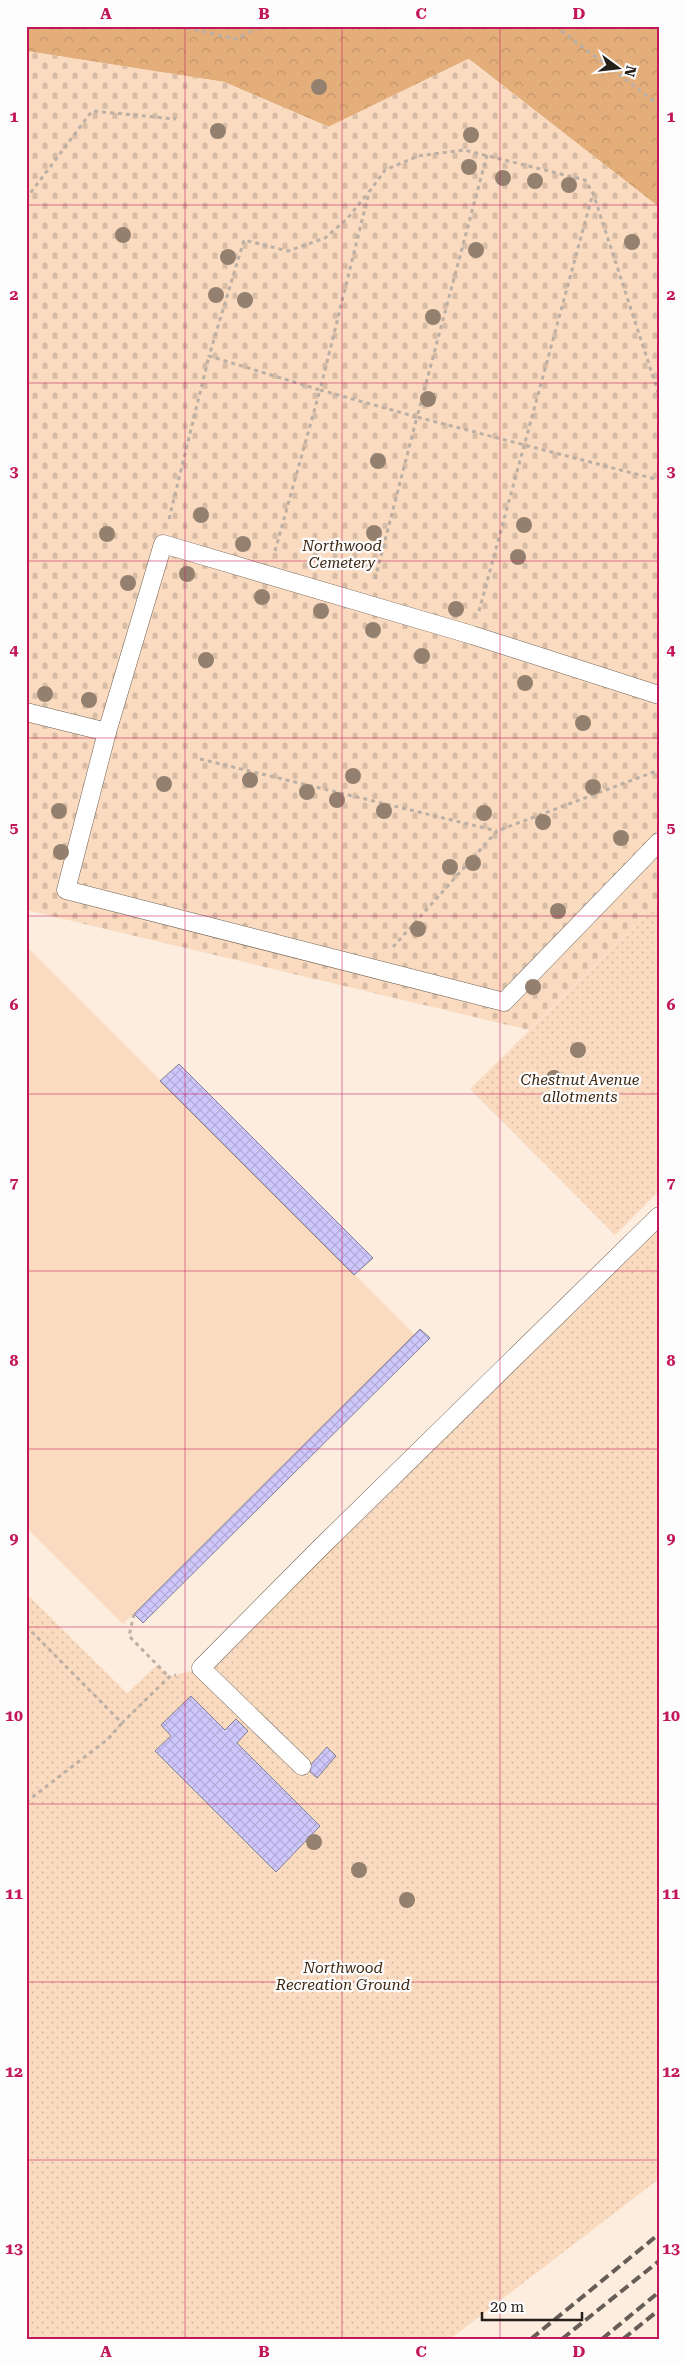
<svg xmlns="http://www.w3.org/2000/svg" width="685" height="2365" viewBox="0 0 685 2365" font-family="'Roboto Serif',serif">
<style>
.grass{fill:#fadbc0}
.forest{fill:url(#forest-crowns)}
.cemetery{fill:url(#cemetery-stones)}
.park{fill:url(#park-dots)}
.building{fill:url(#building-cross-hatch);stroke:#828091}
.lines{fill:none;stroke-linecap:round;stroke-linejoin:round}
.lane-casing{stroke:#706256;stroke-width:19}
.path{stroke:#bcafa4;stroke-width:3;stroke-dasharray:4 4;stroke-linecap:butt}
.lane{stroke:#fff;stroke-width:18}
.rail{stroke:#665d56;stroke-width:4;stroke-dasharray:10 5;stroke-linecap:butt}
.tree{fill:#94806e}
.grid{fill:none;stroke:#c2185b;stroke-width:1;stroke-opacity:0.55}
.labels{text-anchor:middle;stroke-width:4.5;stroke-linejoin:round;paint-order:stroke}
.park-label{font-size:15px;font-style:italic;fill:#3e2711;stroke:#fdfdfd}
.neatline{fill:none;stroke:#c2185b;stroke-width:2}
.grid-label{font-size:16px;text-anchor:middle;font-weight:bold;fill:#c2185b}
</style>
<defs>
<pattern id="forest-crowns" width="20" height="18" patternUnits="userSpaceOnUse" patternTransform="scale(1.25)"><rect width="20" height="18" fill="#e4ae7b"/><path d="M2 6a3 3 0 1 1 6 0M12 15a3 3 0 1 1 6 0" fill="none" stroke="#c3956a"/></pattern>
<pattern id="cemetery-stones" width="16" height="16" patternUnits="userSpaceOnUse" patternTransform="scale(1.25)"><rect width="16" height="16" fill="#fadbc0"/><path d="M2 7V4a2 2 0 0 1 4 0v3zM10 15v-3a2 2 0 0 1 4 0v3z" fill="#d6bca4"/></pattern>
<pattern id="park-dots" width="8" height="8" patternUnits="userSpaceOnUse" patternTransform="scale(1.25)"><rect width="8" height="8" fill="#fadbc0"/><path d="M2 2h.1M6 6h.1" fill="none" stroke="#d6bca4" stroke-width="1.8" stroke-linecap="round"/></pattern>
<pattern id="building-cross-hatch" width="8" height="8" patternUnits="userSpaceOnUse" patternTransform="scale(1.25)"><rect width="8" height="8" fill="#cfc8fd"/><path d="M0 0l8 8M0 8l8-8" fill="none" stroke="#b2abd8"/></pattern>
</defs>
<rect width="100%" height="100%" fill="#fdeddf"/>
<path class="grass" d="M26 946 415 1335 123 1624 26 1527Z"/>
<path class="forest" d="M26 26H659V207L469 59 329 127 224 82 26 51Z"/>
<path class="cemetery" d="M26 51 224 82 328 127 468 59 659 207V903L529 1030 26 910Z"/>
<g class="park">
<path d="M659 903V1191L615 1235 470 1089Z"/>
<path d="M659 1216V2179L450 2339H26V1593L127 1693 157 1665 169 1677 201 1668Z"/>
</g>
<g class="building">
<path d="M179 1064 373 1258 354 1275 160 1081Z"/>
<path d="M420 1329 430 1338 143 1623 134 1614Z"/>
<path d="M191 1696 225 1730 236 1719 248 1731 237 1743 320 1826 276 1872 155 1751 171 1736 161 1725Z"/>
<path d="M327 1747 336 1756 317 1778 307 1769Z"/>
</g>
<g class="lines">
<defs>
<g id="lane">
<path d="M659 695 472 635 163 544 107 732 66 890 504 1002 659 842"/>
<path d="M26 712 107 732"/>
<path d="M302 1766 201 1668 319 1549 659 1216"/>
</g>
</defs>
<use href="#lane" class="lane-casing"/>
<g class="path">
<path d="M179 26 236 39 261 26"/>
<path d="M555 26 659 105"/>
<path d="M487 155 417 417 659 480"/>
<path d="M26 199 92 111 176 119"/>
<path d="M169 519 209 356"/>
<path d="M275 551 320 390 209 356 244 240 288 251 325 238 347 219 367 194"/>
<path d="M375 579 417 417 320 390 369 192 385 170 418 156 464 150 585 180 593 193"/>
<path d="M479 611 593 193 659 395"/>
<path d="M200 759 497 831"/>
<path d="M393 947 497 831 659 770"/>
<path d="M134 1614 129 1636 169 1677"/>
<path d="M26 1626 122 1723 169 1677 176 1675"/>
<path d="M26 1802 108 1739 122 1723"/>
</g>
<use href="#lane" class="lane"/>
<g class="rail">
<path d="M531 2339 659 2234"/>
<path d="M562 2339 659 2261"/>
<path d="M602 2339 659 2292"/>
<path d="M623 2339 659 2310"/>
</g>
</g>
<g class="tree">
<circle cx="319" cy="87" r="8"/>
<circle cx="218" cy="131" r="8"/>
<circle cx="471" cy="135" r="8"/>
<circle cx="469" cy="167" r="8"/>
<circle cx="503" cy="178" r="8"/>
<circle cx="535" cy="181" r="8"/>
<circle cx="569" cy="185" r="8"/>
<circle cx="123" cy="235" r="8"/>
<circle cx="632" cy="242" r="8"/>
<circle cx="476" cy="250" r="8"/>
<circle cx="228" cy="257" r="8"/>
<circle cx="216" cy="295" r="8"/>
<circle cx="245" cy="300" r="8"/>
<circle cx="433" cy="317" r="8"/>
<circle cx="428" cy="399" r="8"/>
<circle cx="378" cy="461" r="8"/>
<circle cx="201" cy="515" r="8"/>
<circle cx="524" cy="525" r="8"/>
<circle cx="374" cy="533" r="8"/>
<circle cx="107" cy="534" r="8"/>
<circle cx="243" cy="544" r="8"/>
<circle cx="518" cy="557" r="8"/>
<circle cx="187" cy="574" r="8"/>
<circle cx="128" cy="583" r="8"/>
<circle cx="262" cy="597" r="8"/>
<circle cx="456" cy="609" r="8"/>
<circle cx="321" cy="611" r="8"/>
<circle cx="373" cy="630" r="8"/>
<circle cx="422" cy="656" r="8"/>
<circle cx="206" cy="660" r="8"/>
<circle cx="525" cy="683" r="8"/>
<circle cx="45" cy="694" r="8"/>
<circle cx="89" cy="700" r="8"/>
<circle cx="583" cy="723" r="8"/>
<circle cx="353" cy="776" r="8"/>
<circle cx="250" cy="780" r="8"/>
<circle cx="164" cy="784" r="8"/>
<circle cx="593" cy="787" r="8"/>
<circle cx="307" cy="792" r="8"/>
<circle cx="337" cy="800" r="8"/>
<circle cx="59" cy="811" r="8"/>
<circle cx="384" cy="811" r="8"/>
<circle cx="484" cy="813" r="8"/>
<circle cx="543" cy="822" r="8"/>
<circle cx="621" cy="838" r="8"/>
<circle cx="61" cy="852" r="8"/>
<circle cx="473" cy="863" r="8"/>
<circle cx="450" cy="867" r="8"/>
<circle cx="558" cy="911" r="8"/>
<circle cx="418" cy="929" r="8"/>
<circle cx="533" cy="987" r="8"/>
<circle cx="578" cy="1050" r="8"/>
<circle cx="554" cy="1078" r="8"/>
<circle cx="314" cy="1842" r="8"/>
<circle cx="359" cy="1870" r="8"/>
<circle cx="407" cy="1900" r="8"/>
</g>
<path class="grid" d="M185 26V2339M342 26V2339M500 26V2339M26 205H659M26 383H659M26 561H659M26 738H659M26 916H659M26 1094H659M26 1271H659M26 1449H659M26 1627H659M26 1804H659M26 1982H659M26 2160H659"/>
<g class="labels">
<g class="park-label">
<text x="342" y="551">Northwood<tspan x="342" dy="17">Cemetery</tspan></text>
<text x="580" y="1085">Chestnut Avenue<tspan x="580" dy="17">allotments</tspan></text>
<text x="343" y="1973">Northwood<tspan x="343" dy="17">Recreation Ground</tspan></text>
</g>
</g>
<rect width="685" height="2365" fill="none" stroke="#fdfdfd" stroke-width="55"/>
<g transform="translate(618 68) rotate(105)" stroke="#fdfdfd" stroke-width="4" paint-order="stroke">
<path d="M0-4L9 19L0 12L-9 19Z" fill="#251f1a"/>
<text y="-8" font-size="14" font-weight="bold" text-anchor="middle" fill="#251f1a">N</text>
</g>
<path d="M482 2312v8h100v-8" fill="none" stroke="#251f1a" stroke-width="2.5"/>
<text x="490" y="2312" font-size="15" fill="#251f1a" stroke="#fdfdfd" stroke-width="4" paint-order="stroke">20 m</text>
<rect x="28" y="28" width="630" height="2310" class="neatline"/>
<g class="grid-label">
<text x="106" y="19">A</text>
<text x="264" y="19">B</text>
<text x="421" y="19">C</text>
<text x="579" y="19">D</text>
<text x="14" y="122">1</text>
<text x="671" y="122">1</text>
<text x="14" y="300">2</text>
<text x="671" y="300">2</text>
<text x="14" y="477">3</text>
<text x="671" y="477">3</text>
<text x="14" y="655">4</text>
<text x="671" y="655">4</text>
<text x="14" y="833">5</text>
<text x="671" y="833">5</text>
<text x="14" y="1010">6</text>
<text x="671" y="1010">6</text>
<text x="14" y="1188">7</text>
<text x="671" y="1188">7</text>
<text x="14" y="1366">8</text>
<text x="671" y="1366">8</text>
<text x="14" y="1544">9</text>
<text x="671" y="1544">9</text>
<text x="14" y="1721">10</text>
<text x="671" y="1721">10</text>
<text x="14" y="1899">11</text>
<text x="671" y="1899">11</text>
<text x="14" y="2077">12</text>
<text x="671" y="2077">12</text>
<text x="14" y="2254">13</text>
<text x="671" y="2254">13</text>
<text x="106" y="2357">A</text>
<text x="264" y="2357">B</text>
<text x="421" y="2357">C</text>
<text x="579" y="2357">D</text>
</g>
</svg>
